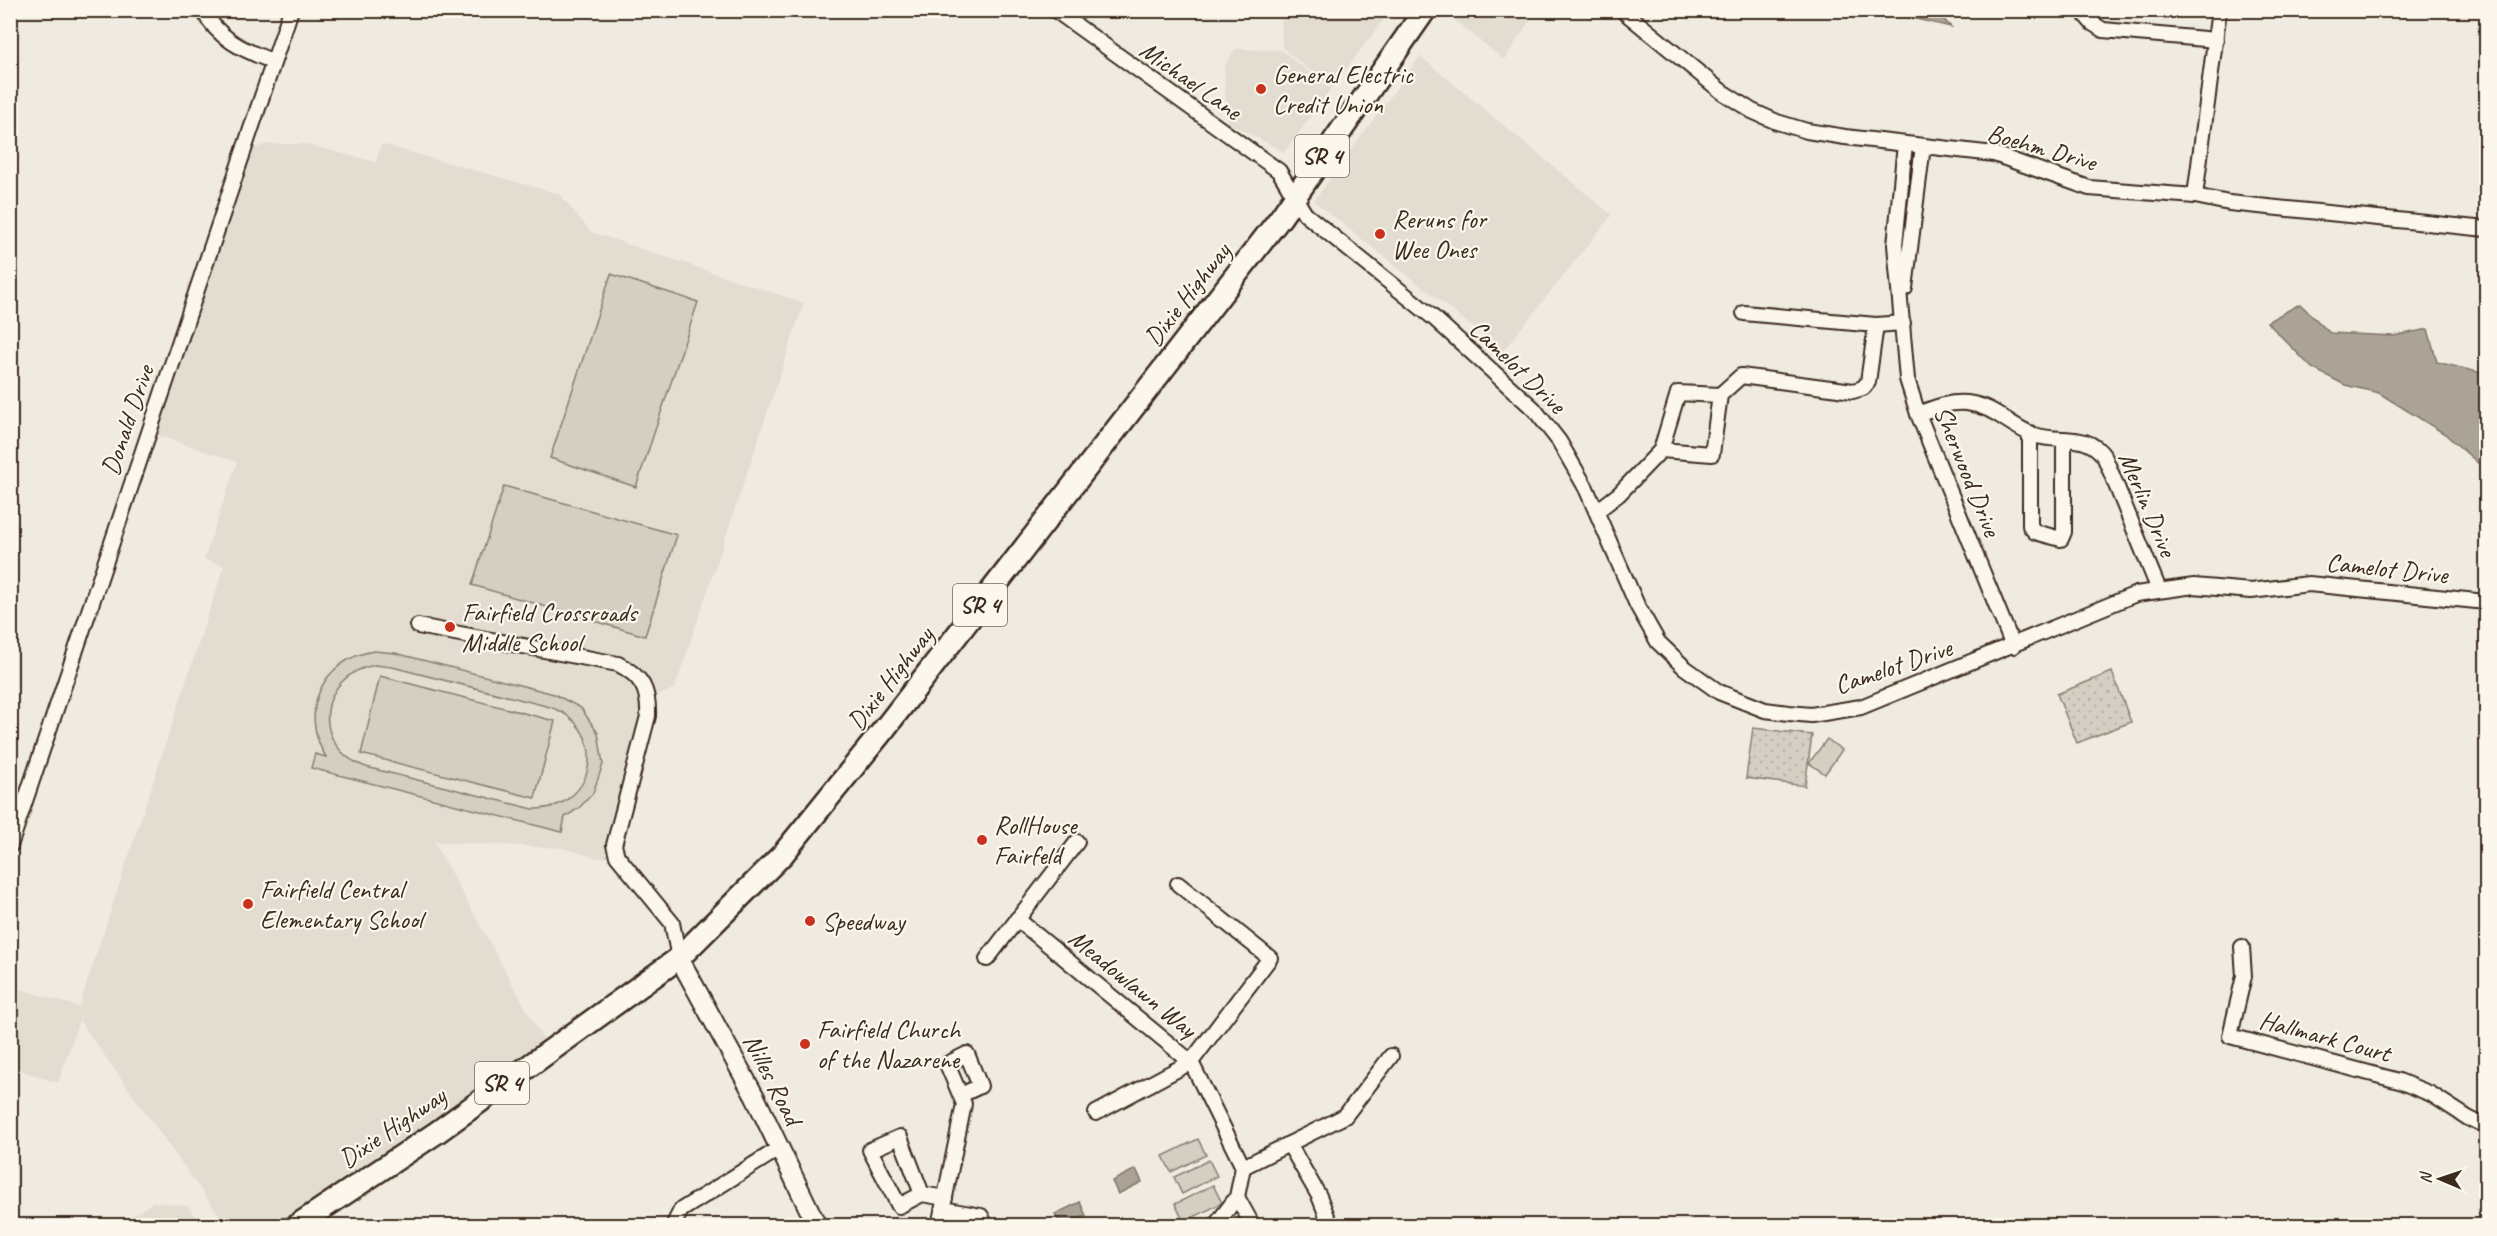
<svg xmlns="http://www.w3.org/2000/svg" width="2497" height="1236" viewBox="0 0 2497 1236" font-family="Caveat,sans-serif">
<style>
.built{fill:#e2dcd1}
.grass{fill:#d5cec3;stroke:#887c70;stroke-width:1.5;fill-rule:evenodd}
.park{fill:url(#park-dots);stroke:#887c70;stroke-width:1.5}
.water{fill:#aca397;stroke:#7f7367;stroke-width:1.5}
.lines{fill:none;stroke-linecap:round;stroke-linejoin:round}
.street-casing{stroke:#3b2a1e;stroke-width:18}
.secondary-casing{stroke:#3b2a1e;stroke-width:22}
.primary-casing{stroke:#3b2a1e;stroke-width:26}
.street{stroke:#fbf7ec;stroke-width:14}
.secondary{stroke:#fbf7ec;stroke-width:18}
.primary{stroke:#fbf7ec;stroke-width:21}
.poi-dot{fill:#c8321e;stroke:#fbf7ec;stroke-width:2}
.labels{text-anchor:middle;stroke-width:4.5;stroke-linejoin:round;paint-order:stroke}
.shield{fill:#fbf7ec;stroke:#75685c;stroke-width:1.5}
.shield-label{font-size:24px;font-weight:bold;fill:#3b2a1e}
.poi-label{font-size:26px;fill:#3b2a1e;stroke:#fbf7ec;text-anchor:start}
.street-label{font-size:26px;fill:#3b2a1e;stroke:#fbf7ec}
</style>
<defs>
<pattern id="park-dots" width="8" height="8" patternUnits="userSpaceOnUse" patternTransform="scale(1.5)"><rect width="8" height="8" fill="#d5cec3"/><path d="M2 2h.1M6 6h.1" fill="none" stroke="#b8b1a7" stroke-width="1.8" stroke-linecap="round"/></pattern>
</defs>
<rect width="100%" height="100%" fill="#f0ebe0"/>
<filter id="ink" filterUnits="userSpaceOnUse"><feTurbulence type="fractalNoise" baseFrequency=".0167" numOctaves="2"/><feDisplacementMap in="SourceGraphic" scale="12" xChannelSelector="R" yChannelSelector="G"/><feConvolveMatrix kernelMatrix="1 2 1 2 8 2 1 2 1" color-interpolation-filters="sRGB"/></filter>
<g filter="url(#ink)">
<g class="built">
<path d="M1281 11V10L1390 11 1332 88 1282 48Z"/>
<path d="M1458 11V10L1536 11 1504 60 1452 18Z"/>
<path d="M1235 49 1281 50 1331 89 1284 152 1227 122 1224 67Z"/>
<path d="M1420 56 1612 215 1503 351 1314 201Z"/>
<path d="M267 144H304L376 162 381 144 559 194 591 232 804 303 675 688 649 700 617 856 597 858 563 848 434 842 549 1050 296 1226 226 1225 79 1020 58 1083 11 1067V986L79 1007 224 566 204 559 237 462 148 432 243 152Z"/>
<path d="M153 1202 188 1206 201 1225H120Z"/>
</g>
<g class="grass">
<path d="M611 274 698 302 636 487 550 458Z"/>
<path d="M504 486 677 535 645 636 472 585Z"/>
<path d="M374 651 395 653 554 694 581 708 598 733 603 764 593 793 579 808 565 817 562 832 311 768 315 754 326 757C298 712 322 659 374 651ZM375 665 392 667 550 707C611 728 597 810 533 809L366 767C310 748 317 675 375 665Z"/>
<path d="M380 676 555 721 535 798 361 754Z"/>
<path d="M1827 739 1842 750 1825 774 1809 763Z"/>
<path d="M1198 1139 1206 1155 1171 1172 1163 1156Z"/>
<path d="M1209 1160 1217 1176 1182 1194 1174 1177Z"/>
<path d="M1213 1185 1222 1203 1184 1222 1175 1204Z"/>
</g>
<g class="park">
<path d="M2112 672 2131 722 2077 743 2057 694Z"/>
<path d="M1753 728 1812 735 1805 786 1746 778Z"/>
</g>
<g class="water">
<path d="M1842 11H1936L1951 27 1881 11 1847 13Z"/>
<path d="M2300 304 2330 333 2393 336 2428 329 2437 362 2486 374V470L2445 434 2379 393 2345 385 2312 368 2267 322Z"/>
<path d="M1136 1169 1142 1182 1118 1194 1112 1181Z"/>
<path d="M1080 1202 1086 1216 1061 1225 1055 1214Z"/>
</g>
<g class="lines">
<defs>
<g id="street">
<path d="M203 10C218 39 243 50 272 61"/>
<path d="M1055 10 1279 171 1305 214 1435 319 1534 409 1559 441 1586 488 1637 605 1658 642 1684 667 1719 692 1765 710 1789 713 1811 715 1861 707 2136 594 2194 586 2251 591 2309 584 2486 602"/>
<path d="M1622 10 1721 91 1752 111 1777 122 1807 131 1845 137 1994 154 2089 188 2195 196 2229 203 2486 229"/>
<path d="M2081 10 2092 23 2103 30 2216 40"/>
<path d="M1905 144 1895 245 1907 379 1918 414 2013 646"/>
<path d="M2195 196 2219 10"/>
<path d="M1905 288 1923 146"/>
<path d="M1744 313 1876 325 1903 323"/>
<path d="M1720 395 1678 393 1661 450 1712 454 1720 395 1741 376 1853 391 1863 388 1868 382 1876 325"/>
<path d="M1918 414C1934 408 1949 401 1967 403 1995 406 2009 426 2034 435 2061 444 2088 431 2105 458L2159 590"/>
<path d="M2030 433V526L2035 532 2061 539 2064 532V439"/>
<path d="M1597 511 1619 494 1661 450"/>
<path d="M418 626 618 664C642 676 649 690 648 716L614 845 617 856 672 923 679 958"/>
<path d="M10 846 291 10"/>
<path d="M1178 884 1270 958 1191 1062 1243 1167 1237 1197 1215 1226"/>
<path d="M1017 919 1191 1062 1096 1113"/>
<path d="M2242 947 2244 976 2230 1036 2399 1081 2431 1094 2468 1118 2486 1127"/>
<path d="M987 959 1077 842"/>
<path d="M1289 1144 1319 1196 1331 1226"/>
<path d="M1243 1167 1345 1116 1391 1056"/>
<path d="M922 1194 900 1137 870 1150 899 1206 922 1194 945 1198"/>
<path d="M1237 1197 1253 1226"/>
<path d="M943 1209 981 1216 986 1226"/>
<path d="M673 1226 681 1210 780 1148"/>
<path d="M939 1226 964 1104 947 1064 967 1054 980 1086 961 1095"/>
</g>
<path id="secondary" d="M679 958 755 1097 817 1226"/>
<path id="primary" d="M296 1226 436 1133 679 958 783 854 885 728 1281 217 1425 10"/>
</defs>
<use href="#street" class="street-casing"/>
<use href="#secondary" class="secondary-casing"/>
<use href="#primary" class="primary-casing"/>
<use href="#street" class="street"/>
<use href="#secondary" class="secondary"/>
<use href="#primary" class="primary"/>
</g>
</g>
<g class="poi-dot">
<circle cx="1261" cy="89" r="6"/>
<circle cx="1380" cy="234" r="6"/>
<circle cx="450" cy="627" r="6"/>
<circle cx="982" cy="840" r="6"/>
<circle cx="248" cy="904" r="6"/>
<circle cx="810" cy="921" r="6"/>
<circle cx="805" cy="1044" r="6"/>
</g>
<g class="labels">
<g class="shield">
<rect x="1295" y="135" width="54" height="42" rx="4.5"/>
<rect x="953" y="584" width="54" height="42" rx="4.5"/>
<rect x="475" y="1062" width="54" height="42" rx="4.5"/>
</g>
<g class="shield-label">
<text x="1322" y="164">SR 4</text>
<text x="980" y="613">SR 4</text>
<text x="502" y="1091">SR 4</text>
</g>
<g class="poi-label">
<text x="1273" y="83">General Electric<tspan x="1273" dy="30">Credit Union</tspan></text>
<text x="1392" y="228">Reruns for<tspan x="1392" dy="30">Wee Ones</tspan></text>
<text x="462" y="621">Fairfield Crossroads<tspan x="462" dy="30">Middle School</tspan></text>
<text x="994" y="834">RollHouse<tspan x="994" dy="30">Fairfeld</tspan></text>
<text x="260" y="898">Fairfield Central<tspan x="260" dy="30">Elementary School</tspan></text>
<text x="822" y="930">Speedway</text>
<text x="817" y="1038">Fairfield Church<tspan x="817" dy="30">of the Nazarene</tspan></text>
</g>
<g class="street-label">
<text transform="translate(1191 80) rotate(35)" y="9">Michael Lane</text>
<text transform="translate(2042 147) rotate(16)" y="9">Boehm Drive</text>
<text transform="translate(1187 294) rotate(-52)" y="9">Dixie Highway</text>
<text transform="translate(1518 366) rotate(44)" y="9">Camelot Drive</text>
<text transform="translate(127 420) rotate(-71)" y="9">Donald Drive</text>
<text transform="translate(1968 471) rotate(68)" y="9">Sherwood Drive</text>
<text transform="translate(2148 504) rotate(67)" y="9">Merlin Drive</text>
<text transform="translate(2387 568) rotate(6)" y="9">Camelot Drive</text>
<text transform="translate(1893 666) rotate(-19)" y="9">Camelot Drive</text>
<text transform="translate(890 678) rotate(-52)" y="9">Dixie Highway</text>
<text transform="translate(1133 983) rotate(39)" y="9">Meadowlawn Way</text>
<text transform="translate(2325 1036) rotate(15)" y="9">Hallmark Court</text>
<text transform="translate(773 1079) rotate(63)" y="9">Nilles Road</text>
<text transform="translate(392 1127) rotate(-34)" y="9">Dixie Highway</text>
</g>
</g>
<rect width="2497" height="1236" fill="none" stroke="#fbf7ec" stroke-width="36"/>
<rect x="18" y="18" width="2461" height="1200" fill="none" stroke="#3b2a1e" stroke-width="2" filter="url(#ink)"/>
<g transform="translate(2440 1179) rotate(272)" stroke="#fbf7ec" stroke-width="4.5" paint-order="stroke">
<path d="M0-4.5L10 22L0 15L-10 22Z" fill="#3b2a1e"/>
<text y="-9" font-size="16" font-weight="bold" text-anchor="middle" fill="#3b2a1e">N</text>
</g>
</svg>
